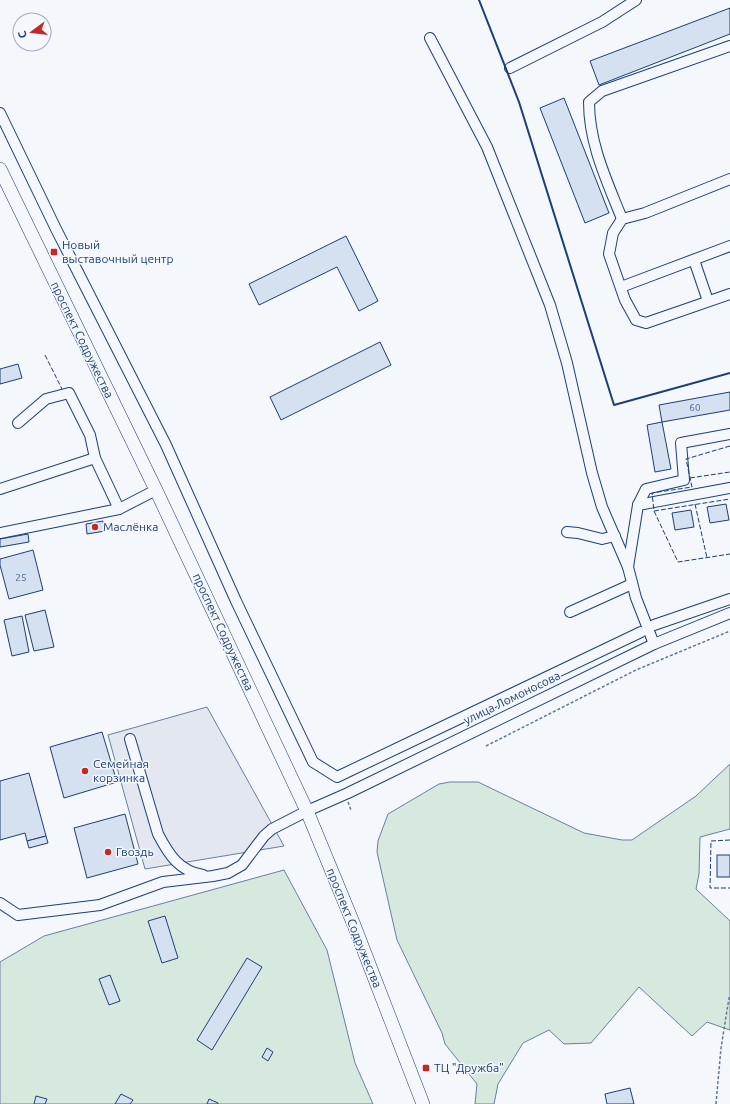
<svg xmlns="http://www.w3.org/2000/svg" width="730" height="1104" viewBox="0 0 730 1104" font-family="Ubuntu,sans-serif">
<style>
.green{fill:#d7e8df;stroke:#687fa3}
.parking{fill:#e3e8f0;stroke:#687fa3}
.building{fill:#d5e0f0;stroke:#1d3f73}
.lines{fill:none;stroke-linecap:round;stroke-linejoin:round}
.minor-casing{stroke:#1d3f73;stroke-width:12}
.major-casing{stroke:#1d3f73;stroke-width:14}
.path{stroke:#5e769c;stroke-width:1.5;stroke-dasharray:3 2;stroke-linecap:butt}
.minor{stroke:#f4f7fb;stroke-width:10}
.major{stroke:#f4f7fb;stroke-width:13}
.fence{stroke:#1d3f73;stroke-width:1;stroke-dasharray:5 2;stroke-linecap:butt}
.wall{stroke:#1d3f73;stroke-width:2}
.poi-dot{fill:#c62828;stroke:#f4f7fb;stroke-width:1.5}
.labels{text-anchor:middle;stroke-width:3;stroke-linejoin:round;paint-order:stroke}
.number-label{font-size:10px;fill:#4b6792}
.poi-label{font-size:12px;fill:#1d3f73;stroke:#f4f7fb;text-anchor:start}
.street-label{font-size:12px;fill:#1d3f73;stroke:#f4f7fb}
</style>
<rect width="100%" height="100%" fill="#f4f7fb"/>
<g class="green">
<path d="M730 764V829L700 837 699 874 696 889 730 921V1030L707 1022 692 1036 639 987 591 1043 564 1044 549 1030 523 1043 498 1084 494 1104H475L477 1084 445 1044 442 1033 397 940 377 852 378 841 388 814 439 784 450 782H478L584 833 622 840H632L696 796Z"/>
<path d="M284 870 327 950 355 1063 373 1104H0V962L44 936Z"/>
</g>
<path class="parking" d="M207 707 284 846 145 869 108 735Z"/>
<g class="building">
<path d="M730 8V34L599 85 590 61Z"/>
<path d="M564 98 609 213 585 223 540 108Z"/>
<path d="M346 236 378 301 359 311 337 267 259 305 249 284Z"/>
<path d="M380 342 391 365 281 420 270 397Z"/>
<path d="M18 364 22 378 0 384V369Z"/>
<path d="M730 392V410L662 422 659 405Z"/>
<path d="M662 422 671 469 655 472 647 425Z"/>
<path d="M726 504 729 520 710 523 707 507Z"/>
<path d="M691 510 694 527 675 530 672 513Z"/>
<path d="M103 521 105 531 87 534 86 524Z"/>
<path d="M28 534 29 542 0 547V539Z"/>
<path d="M33 550 43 590 9 599 0 565V559Z"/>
<path d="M45 610 54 647 34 651 25 615Z"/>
<path d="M22 616 29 652 12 656 4 620Z"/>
<path d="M102 732 117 782 64 798 50 747Z"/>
<path d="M29 773 46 836 27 841 25 833 0 840V781Z"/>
<path d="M125 814 138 864 87 878 74 828Z"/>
<path d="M46 836 48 843 29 848 27 841Z"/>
<rect x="717" y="855" width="13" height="22"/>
<path d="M165 916 178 958 162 963 148 921Z"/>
<path d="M247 958 262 967 212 1050 197 1040Z"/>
<path d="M110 975 120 1001 109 1005 99 979Z"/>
<path d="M267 1048 273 1052 268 1061 262 1057Z"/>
<path d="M630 1088 634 1104H607L605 1094Z"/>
<path d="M121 1094 133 1100 130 1104H115Z"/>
<path d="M36 1096 47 1099 45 1104H34Z"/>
<path d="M209 1099 218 1103V1104H207Z"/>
</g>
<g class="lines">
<defs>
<g id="minor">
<path d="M430 38 487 147 550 305 567 363 592 473 602 507 628 567"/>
<path d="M510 68 602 22 636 0"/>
<path d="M0 113 56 229 166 445 236 601 313 762 337 777 641 632"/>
<path d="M730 179 645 213 622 219 613 233 609 254 625 300 636 320 646 323 730 294"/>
<path d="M622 219C607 181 589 144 589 102L602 91 730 46"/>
<path d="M694 260 708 301"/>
<path d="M621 287 730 246"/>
<path d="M18 423 46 399 69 393 90 435 95 458 119 509"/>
<path d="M0 489 95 458"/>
<path d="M638 505 646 489 684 480 681 443 730 434"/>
<path d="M567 532 578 533 602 539 615 536"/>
<path d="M0 533 119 509 156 490"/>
<path d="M570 612 632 584"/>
<path d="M654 625 730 599"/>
<path d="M654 644 636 598 628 567 638 505 730 488"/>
<path d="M130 739 158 834C169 855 179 871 203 875"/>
<path d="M0 903 18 915 100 905 163 882 213 876 228 873 242 865 264 836 272 829 307 811 348 793 654 644 730 613"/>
</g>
<path id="major" d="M0 169 156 490 307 811 354 925 423 1104"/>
</defs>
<use href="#minor" class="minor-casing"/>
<use href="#major" class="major-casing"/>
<g class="path">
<path d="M486 746 636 670 730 631"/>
<path d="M348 802 351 810"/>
<path d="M716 1104 721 1048 729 998 730 996"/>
</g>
<use href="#minor" class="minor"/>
<use href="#major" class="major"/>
<g class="fence">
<path d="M45 355 62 389"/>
<path d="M730 446 686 459 692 487 652 493 654 511 678 562 730 554"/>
<path d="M690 478 730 472"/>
<path d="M695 504 707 558"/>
<path d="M654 511 730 499"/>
<path d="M730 840 711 841 710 888H730"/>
</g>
<path class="wall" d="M479 0 519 102 614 405 730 373"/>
</g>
<g class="poi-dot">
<rect x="50" y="248" width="8" height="8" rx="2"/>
<circle cx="95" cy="527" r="4"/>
<circle cx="85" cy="771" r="4"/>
<circle cx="108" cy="852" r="4"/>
<rect x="422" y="1064" width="8" height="8" rx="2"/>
</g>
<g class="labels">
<g class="number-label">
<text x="695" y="411">60</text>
<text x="21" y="581">25</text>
</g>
<g class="poi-label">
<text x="62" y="249">Новый<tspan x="62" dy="14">выставочный центр</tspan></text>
<text x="103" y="531">Маслёнка</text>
<text x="93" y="768">Семейная<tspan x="93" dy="14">корзинка</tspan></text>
<text x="116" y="856">Гвоздь</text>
<text x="434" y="1072">ТЦ "Дружба"</text>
</g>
<g class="street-label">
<text transform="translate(82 340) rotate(64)" y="4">проспект Содружества</text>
<text transform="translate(223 632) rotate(65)" y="4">проспект Содружества</text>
<text transform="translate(512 698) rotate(-26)" y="4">улица Ломоносова</text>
<text transform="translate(354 928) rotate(68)" y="4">проспект Содружества</text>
</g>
</g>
<g transform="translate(32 32) rotate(255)"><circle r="19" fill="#f4f7fb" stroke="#9eadc5"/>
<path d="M0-3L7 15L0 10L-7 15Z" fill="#c62828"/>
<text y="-6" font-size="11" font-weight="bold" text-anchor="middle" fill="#1d3f73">С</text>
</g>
</svg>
